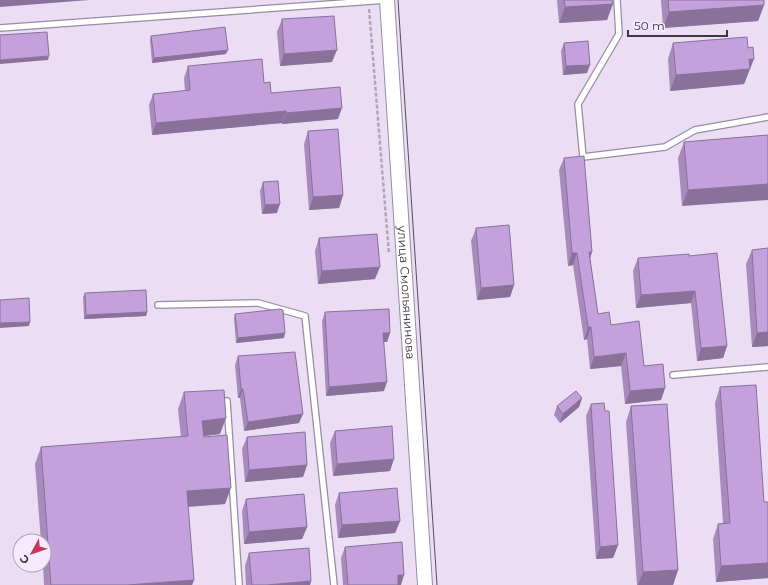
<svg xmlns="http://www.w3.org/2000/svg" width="768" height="585" viewBox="0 0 768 585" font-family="Montserrat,sans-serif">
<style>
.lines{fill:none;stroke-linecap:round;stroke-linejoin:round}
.service-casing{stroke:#988ca1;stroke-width:8}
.tertiary-casing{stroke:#988ca1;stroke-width:16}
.path{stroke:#b0a6b8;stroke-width:2.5;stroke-dasharray:4 2;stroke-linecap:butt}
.service{stroke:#fff;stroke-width:5.5}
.tertiary{stroke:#fff;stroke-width:14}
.tram{stroke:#554f5a;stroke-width:1}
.wall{fill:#a98abd}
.shaded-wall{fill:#89719a}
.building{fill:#c4a1dc;stroke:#89719a}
.labels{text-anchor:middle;stroke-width:3.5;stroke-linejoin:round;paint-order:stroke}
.street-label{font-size:12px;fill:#3b363f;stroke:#f6ebfe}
</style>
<rect width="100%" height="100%" fill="#eaddf4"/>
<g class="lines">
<defs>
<g id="service">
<path d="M617 0 619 34 578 104 583 157 665 147 695 130 768 117"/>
<path d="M0 28 386 0"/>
<path d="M158 305 258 303 305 316 334 585"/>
<path d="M673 375 768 367"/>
<path d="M218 401H227L239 585"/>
</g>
<g id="tertiary">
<path id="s1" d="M387 0 425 585"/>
</g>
</defs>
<use href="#service" class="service-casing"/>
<use href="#tertiary" class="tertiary-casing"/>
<path class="path" d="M369 9 389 254"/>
<use href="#service" class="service"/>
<use href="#tertiary" class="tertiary"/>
<path class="tram" d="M398 0 437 585"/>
</g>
<g class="wall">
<path d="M557 0H612L607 20 559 23Z"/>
<path d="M661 0H764V5L758 21 663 28Z"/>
<path d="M282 19 332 62 280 66 277 32Z"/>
<path d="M151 36 226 54 152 63 150 40Z"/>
<path d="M564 43 587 73 563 75 561 51Z"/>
<path d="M673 43 749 74H748L744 84 670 91 668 59Z"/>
<path d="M188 66 264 83 271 93 338 119 282 124V123L152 135 149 105 153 94 185 91 184 78Z"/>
<path d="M308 131 343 195 339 208 309 210 304 144Z"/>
<path d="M768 135 682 206 678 158 684 142Z"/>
<path d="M564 158 592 252 590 259 598 314 611 325 644 366 665 388 661 400 625 404 621 366 590 369 587 339 584 340 573 265 568 266 559 170Z"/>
<path d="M263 182 277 213 262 214 260 191Z"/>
<path d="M476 228 514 285 510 297 477 300 471 241Z"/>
<path d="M319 238 375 279 318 284 315 251Z"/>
<path d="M768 248V346L752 347 746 264 752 250Z"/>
<path d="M689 256 727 346 723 358 697 361 691 303 636 308 633 271 638 258Z"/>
<path d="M85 293 147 312 146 316 84 319 83 297Z"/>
<path d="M325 312 390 333 387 342H384V391L326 396 322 321Z"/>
<path d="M235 314 284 338 236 343 234 318Z"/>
<path d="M238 356 299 423 244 431 240 398H238L235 365Z"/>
<path d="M720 387 764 502H768V578L716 582 713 539 718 524 723 523 715 403Z"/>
<path d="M184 392 220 434 204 436 225 504 188 507 194 580 192 585H44L43 565H44V541H41L35 464 41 447 181 437 178 409Z"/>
<path d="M582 398 579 407 560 423 554 415 557 406Z"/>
<path d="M591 404 618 545 613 558 596 559 586 416Z"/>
<path d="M631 406 678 570 673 585H637L626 422Z"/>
<path d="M335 431 390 471 333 476 330 443Z"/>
<path d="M247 437 307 465 303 477 245 482 242 449Z"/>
<path d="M339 493 400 521 395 533 338 538 335 505Z"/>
<path d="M246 499 307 527 302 539 244 544 242 511Z"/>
<path d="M345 547 401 585H343L341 558Z"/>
<path d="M249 553 311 581 310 585H246L245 566Z"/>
</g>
<g class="shaded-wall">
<path d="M0 0H89L0 7Z"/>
<path d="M613 4 607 20 559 23 565 7Z"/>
<path d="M764 5 758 21 663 28 669 12Z"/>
<path d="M228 50 226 54 152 63 154 58Z"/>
<path d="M337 50 332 62 280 66 284 54Z"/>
<path d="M49 56 48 60 0 64V60Z"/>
<path d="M749 59H754L744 84 670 91 676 75Z"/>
<path d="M590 65 587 73 563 75 566 66Z"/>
<path d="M342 108 338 119 282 124 286 113Z"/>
<path d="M286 111 282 123 152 135 156 123Z"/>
<path d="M768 184V200L682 206 688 190Z"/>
<path d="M343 195 339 208 309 210 313 197Z"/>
<path d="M280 204 277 213 262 214 265 205Z"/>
<path d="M589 252H592L588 264Z"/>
<path d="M572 253H577L573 265 568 266Z"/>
<path d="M380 267 375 279 318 284 322 271Z"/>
<path d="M514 285 510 297 477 300 481 288Z"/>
<path d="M695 291 691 303 636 308 641 295Z"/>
<path d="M147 312 146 316 84 319 86 315Z"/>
<path d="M30 322 29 326 0 328V323Z"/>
<path d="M588 327H591L587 339 584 340Z"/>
<path d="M768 332V346L752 347 757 333Z"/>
<path d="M285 333 284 338 236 343 238 338Z"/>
<path d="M383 333H390L387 342H380Z"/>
<path d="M727 346 723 358 697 361 701 348Z"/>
<path d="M626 353 621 366 590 369 594 357Z"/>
<path d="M387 382 384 391 326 396 329 387Z"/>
<path d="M665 388 661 400 625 404 630 391Z"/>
<path d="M241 389H243L240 398H238Z"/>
<path d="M582 398 579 407 560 423 563 414Z"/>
<path d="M303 414 299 423 244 431 248 422Z"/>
<path d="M226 418 220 434 196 437 202 421Z"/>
<path d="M394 459 390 471 333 476 337 464Z"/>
<path d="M307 465 303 477 245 482 249 470Z"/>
<path d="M231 488 225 504 181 507 187 491Z"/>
<path d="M400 521 395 533 338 538 342 525Z"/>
<path d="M307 527 302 539 244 544 249 532Z"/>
<path d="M618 545 613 558 596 559 600 547Z"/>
<path d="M768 563V578L716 582 721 566Z"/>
<path d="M678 570 673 585H638L643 572Z"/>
<path d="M398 575H404L401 585H394Z"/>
<path d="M194 580 192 585H127Z"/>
<path d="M311 581 310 585H267Z"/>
</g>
<g class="building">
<path d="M564 0H612L613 4 565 7Z"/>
<path d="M668 0H764V5L669 12Z"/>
<path d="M334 16 337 50 284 54 282 19Z"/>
<path d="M225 27 228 50 154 58 151 36Z"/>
<path d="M47 32 49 56 0 60V35Z"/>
<path d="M747 37 748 48 753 47 754 59H749L750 69 676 75 673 43Z"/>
<path d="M588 41 590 65 566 66 564 43Z"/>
<path d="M262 59 264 83 270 82 271 93 340 87 342 108 286 113V111L156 123 153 94 190 90 188 66Z"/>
<path d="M338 129 343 195 313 197 308 131Z"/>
<path d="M768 135V184L688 190 684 142Z"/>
<path d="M584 156 592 252H589L598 314 609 312 611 325 639 321 644 366 663 364 665 388 630 391 626 353 594 357 591 327H588L577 253H572L564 158Z"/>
<path d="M278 181 280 204 265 205 263 182Z"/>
<path d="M509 225 514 285 481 288 476 228Z"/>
<path d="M377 234 380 267 322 271 319 238Z"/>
<path d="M768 248V332L757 333 752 250Z"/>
<path d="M717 253 727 346 701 348 695 291 641 295 638 258 689 254V256Z"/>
<path d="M146 290 147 312 86 315 85 293Z"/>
<path d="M29 298 30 322 0 323V300Z"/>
<path d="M280 309 283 310 285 333 238 338 235 314Z"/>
<path d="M389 309 390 333H383L387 382 329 387 325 312Z"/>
<path d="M295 352 303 414 248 422 243 389H241L238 356Z"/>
<path d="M756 385 764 502H768V563L721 566 718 524 730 523 720 387Z"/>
<path d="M224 390 226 418 202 421 204 437 227 435 231 488 187 491 194 580 127 585H51L41 447 188 436 184 392Z"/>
<path d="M576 391 582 398 563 414 557 406Z"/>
<path d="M604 403 605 411H609L618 545 600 547 591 404Z"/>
<path d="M667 404 678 570 643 572 631 406Z"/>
<path d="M392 426 394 459 337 464 335 431Z"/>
<path d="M305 432 307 465 249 470 247 437Z"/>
<path d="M397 488 400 521 342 525 339 493Z"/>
<path d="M304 494 307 527 249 532 246 499Z"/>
<path d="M402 542 404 575H398V585H348L345 547Z"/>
<path d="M309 548 311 581 267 585H252L249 553Z"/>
</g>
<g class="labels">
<g class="street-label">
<text dy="4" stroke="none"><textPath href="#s1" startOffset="293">улица Смольянинова</textPath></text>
</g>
</g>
<g transform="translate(32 553) rotate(230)"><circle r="19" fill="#f6ebfe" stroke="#aba3b2"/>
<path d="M0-3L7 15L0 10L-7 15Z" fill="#c83853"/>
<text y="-6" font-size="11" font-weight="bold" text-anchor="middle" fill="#3b363f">С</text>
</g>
<path d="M628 30v6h99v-6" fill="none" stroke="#3b363f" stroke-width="2"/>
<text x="634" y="30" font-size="12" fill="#3b363f" stroke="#f6ebfe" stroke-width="3" paint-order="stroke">50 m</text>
</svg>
